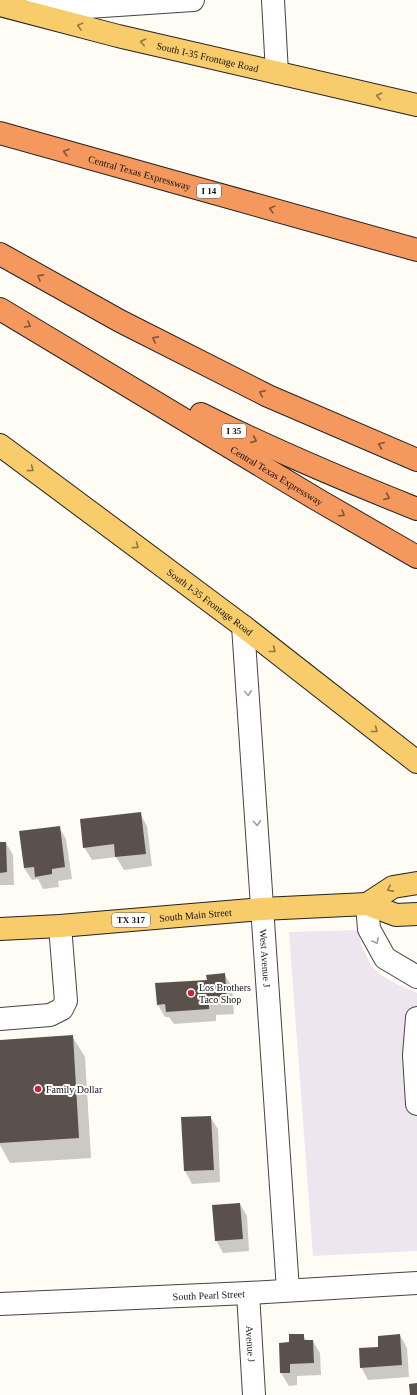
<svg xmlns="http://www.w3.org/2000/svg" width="417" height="1395" viewBox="0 0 417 1395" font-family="'Times New Roman',serif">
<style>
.industrial{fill:#ede6ef}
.shadow{fill:#0003}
.building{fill:#5a514d}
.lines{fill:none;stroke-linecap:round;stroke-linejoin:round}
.minor-casing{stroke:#444;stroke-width:24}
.major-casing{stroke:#222;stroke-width:24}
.highway-casing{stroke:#222;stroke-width:24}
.minor{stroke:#fff;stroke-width:22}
.major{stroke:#f8cc6b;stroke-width:22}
.highway{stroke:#f4985e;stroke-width:22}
.oneway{stroke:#907842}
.oneway2{stroke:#825438}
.oneway3{stroke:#a0a0a0}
.poi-dot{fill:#c32739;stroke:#fff;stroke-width:1.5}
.labels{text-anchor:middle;stroke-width:4;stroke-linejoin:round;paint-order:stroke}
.shield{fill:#fff;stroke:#585858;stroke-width:1}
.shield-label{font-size:9px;font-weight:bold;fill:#111}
.street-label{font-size:10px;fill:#111;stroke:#fff}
.poi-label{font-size:10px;fill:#111;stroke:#fff;text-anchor:start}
</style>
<rect width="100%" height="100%" fill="#fffcf5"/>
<path class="industrial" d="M359 930 361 945 371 965 379 974 394 983 417 993V1251L313 1256 289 932Z"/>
<g class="shadow">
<path d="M140 813 147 826 152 866 124 870 116 857 92 860 84 847Z"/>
<path d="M59 827 66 839 72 879 58 881 59 887 43 889 38 879 32 880 24 868Z"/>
<path d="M0 843H6L13 855 14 885H0Z"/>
<path d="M225 975 232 987 234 1014 216 1015V1021L174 1024 169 1017H165L158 1005 208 981Z"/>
<path d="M72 1036 85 1057 91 1158 10 1163 0 1145V1041Z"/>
<path d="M210 1117 218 1129 220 1182 192 1184 185 1171 182 1118Z"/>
<path d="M240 1204 247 1216 249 1251 223 1253 216 1240Z"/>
<path d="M303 1335 307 1341H313L320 1353 321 1375 297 1376V1385L289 1386 281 1373 280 1344 290 1343Z"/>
<path d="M400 1335 407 1348 409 1377 368 1380 361 1367Z"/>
</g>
<g class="building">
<path d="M141 812 146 854 115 857 114 844 83 848 80 819Z"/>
<path d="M60 826 65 867 52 869V874L35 877 34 867 24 868 19 831Z"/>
<path d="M0 842H6L7 872 0 873Z"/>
<path d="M225 973 227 1002 209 1003V1009L166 1012 165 1004 157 1005 155 983 207 980 206 975Z"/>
<path d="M73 1035 79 1138 0 1143V1040Z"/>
<path d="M211 1116 214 1170 184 1171 181 1117Z"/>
<path d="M240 1203 243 1239 215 1241 212 1205Z"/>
<path d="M289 1334H304V1340H313L314 1363 290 1364V1373H280L279 1343 289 1342Z"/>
<path d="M400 1334 402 1365 360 1368 359 1348 378 1347V1336Z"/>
<path d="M417 1383V1395H410L409 1384Z"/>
</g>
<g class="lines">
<defs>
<g id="minor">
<path d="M273 0 277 73"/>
<path d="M28 11 193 0"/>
<path id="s1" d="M243 626 288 1290"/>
<path d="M367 904 369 929 385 958 417 977"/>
<path d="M417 1018 414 1055 417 1104"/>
<path d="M0 1019 50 1015 62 1009 66 1001 60 926"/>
<path id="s2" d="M248 1293 254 1395"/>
<path id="s3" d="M0 1304 248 1293 417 1283"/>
</g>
<g id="major">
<path id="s4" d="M0 5 118 36 417 105"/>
<path id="s5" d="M0 445 243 626 417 762"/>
<path d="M367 904 393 887 417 883"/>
<path id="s6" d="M0 929 60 926 262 909 367 904 396 915 417 914"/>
</g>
<g id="highway">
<path id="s7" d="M0 133C139 173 278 210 417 250"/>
<path d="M0 254 120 321 268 396 417 460"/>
<path id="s8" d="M0 309 318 500 417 557"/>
<path d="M201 414C271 449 344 480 417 509"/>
</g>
</defs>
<use href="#minor" class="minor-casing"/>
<use href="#major" class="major-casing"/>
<use href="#highway" class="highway-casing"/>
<use href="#minor" class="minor"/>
<use href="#major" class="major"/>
<use href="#highway" class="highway"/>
</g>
<defs><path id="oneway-chevron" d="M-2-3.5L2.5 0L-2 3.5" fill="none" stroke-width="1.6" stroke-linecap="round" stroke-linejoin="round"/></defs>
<g class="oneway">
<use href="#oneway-chevron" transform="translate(80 26) rotate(-165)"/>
<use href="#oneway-chevron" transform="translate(143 42) rotate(-167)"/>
<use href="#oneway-chevron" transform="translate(379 96) rotate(-167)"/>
<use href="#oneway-chevron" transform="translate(31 469) rotate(37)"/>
<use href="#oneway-chevron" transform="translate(136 546) rotate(37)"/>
<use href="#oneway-chevron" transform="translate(273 650) rotate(38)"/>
<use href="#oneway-chevron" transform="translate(375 730) rotate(38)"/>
<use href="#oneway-chevron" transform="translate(390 889) rotate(152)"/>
</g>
<g class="oneway2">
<use href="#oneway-chevron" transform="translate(66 152) rotate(-164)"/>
<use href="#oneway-chevron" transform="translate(272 209) rotate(-165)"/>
<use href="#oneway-chevron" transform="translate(40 277) rotate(-151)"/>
<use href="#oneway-chevron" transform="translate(28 325) rotate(30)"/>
<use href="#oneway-chevron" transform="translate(155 339) rotate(-153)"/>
<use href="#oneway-chevron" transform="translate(262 393) rotate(-153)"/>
<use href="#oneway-chevron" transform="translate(254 440) rotate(24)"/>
<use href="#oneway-chevron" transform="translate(381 445) rotate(-157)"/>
<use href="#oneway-chevron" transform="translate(387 497) rotate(22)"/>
<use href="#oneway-chevron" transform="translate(342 514) rotate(30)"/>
</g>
<g class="oneway3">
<use href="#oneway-chevron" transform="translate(248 693) rotate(86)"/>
<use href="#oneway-chevron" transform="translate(257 823) rotate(86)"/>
<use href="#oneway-chevron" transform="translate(376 941) rotate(61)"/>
</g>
<g class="poi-dot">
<circle cx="191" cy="993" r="4"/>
<circle cx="38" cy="1089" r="4"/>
</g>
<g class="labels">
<g class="shield">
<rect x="197" y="184" width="24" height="14" rx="3"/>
<rect x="222" y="424" width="24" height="14" rx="3"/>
<rect x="112" y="913" width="38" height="14" rx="3"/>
</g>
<g class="shield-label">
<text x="209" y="194">I 14</text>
<text x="234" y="434">I 35</text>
<text x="131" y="923">TX 317</text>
</g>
<g class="street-label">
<text dy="4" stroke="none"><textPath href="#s4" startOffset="214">South I-35 Frontage Road</textPath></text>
<text dy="4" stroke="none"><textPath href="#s7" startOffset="145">Central Texas Expressway</textPath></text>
<text dy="4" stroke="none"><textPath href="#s8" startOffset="323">Central Texas Expressway</textPath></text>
<text dy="4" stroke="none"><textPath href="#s5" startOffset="262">South I-35 Frontage Road</textPath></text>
<text dy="4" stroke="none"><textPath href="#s6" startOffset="196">South Main Street</textPath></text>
<text dy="4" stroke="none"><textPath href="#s1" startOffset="333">West Avenue J</textPath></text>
<text dy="4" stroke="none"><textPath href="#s3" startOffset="209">South Pearl Street</textPath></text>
<text dy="4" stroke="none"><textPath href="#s2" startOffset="51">Avenue J</textPath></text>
</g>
<g class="poi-label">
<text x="199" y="991">Los Brothers<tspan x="199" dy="12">Taco Shop</tspan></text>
<text x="46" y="1093">Family Dollar</text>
</g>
</g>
</svg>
